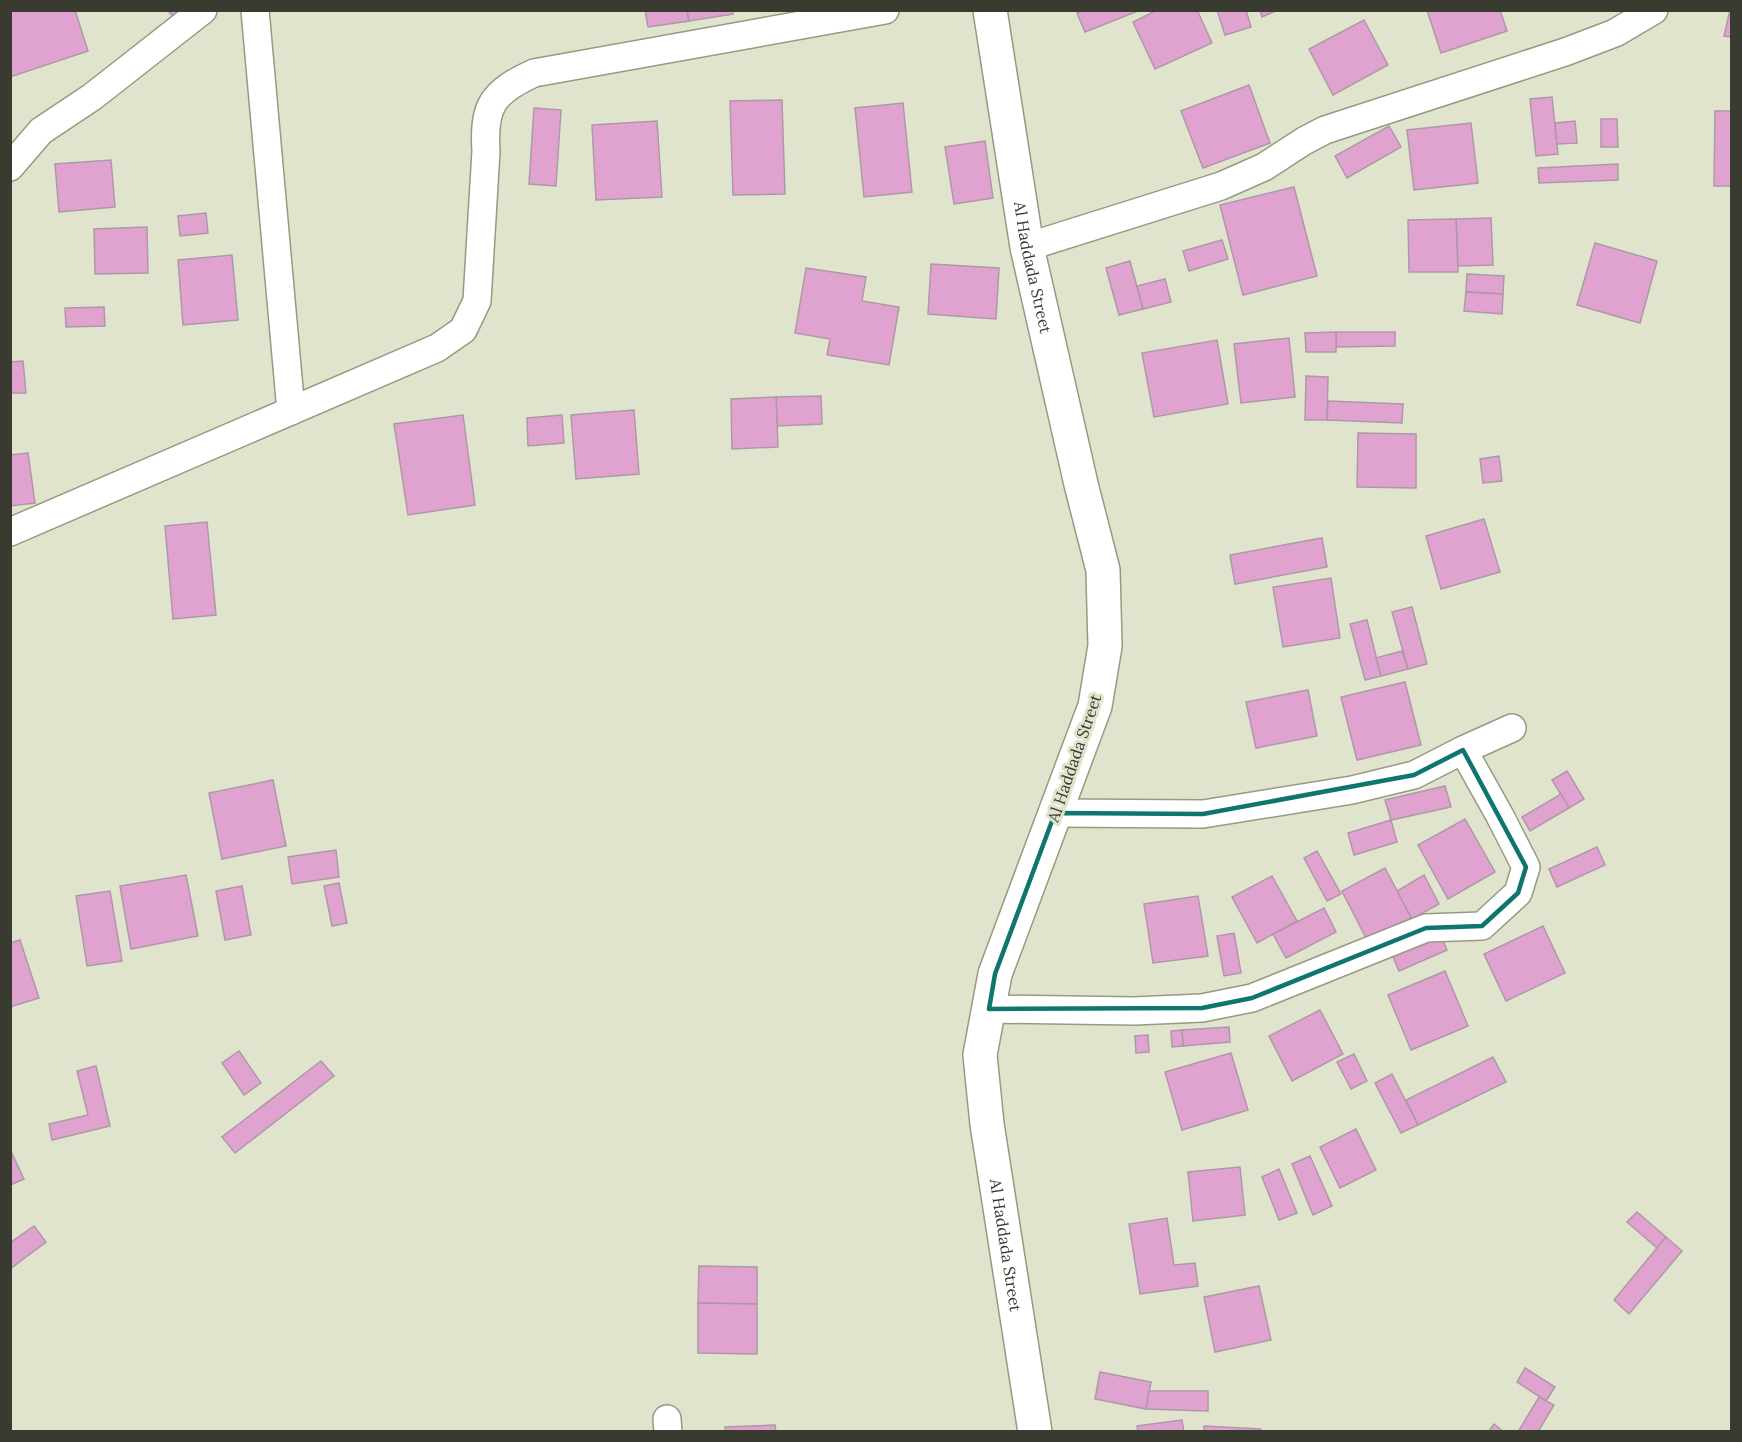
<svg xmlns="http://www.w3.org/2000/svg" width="1742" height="1442" viewBox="0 0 1742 1442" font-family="Lora,serif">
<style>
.building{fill:#e0a3d0;stroke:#ae98a8;stroke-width:1.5}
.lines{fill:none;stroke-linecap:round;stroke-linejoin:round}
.street-casing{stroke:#969a83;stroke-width:30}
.secondary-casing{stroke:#969a83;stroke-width:36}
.street{stroke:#fff;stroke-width:27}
.secondary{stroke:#fff;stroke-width:33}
.marked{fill:none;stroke:#0f766e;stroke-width:4.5;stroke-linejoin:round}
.labels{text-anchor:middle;stroke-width:6;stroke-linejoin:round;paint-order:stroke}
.street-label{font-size:16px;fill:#393b31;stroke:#e0e4cc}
</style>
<rect width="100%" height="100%" fill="#e0e4cc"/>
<g class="building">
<path d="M10 10H75L88 51 10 77Z"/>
<path d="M167 10H181L175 18Z"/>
<path d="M645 10H687L689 21 648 27Z"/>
<path d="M687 10H733V14L689 21Z"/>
<path d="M1083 10H1138V11L1085 32 1077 13Z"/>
<path d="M1157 10H1197L1212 43 1155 69 1133 22Z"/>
<path d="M1217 10H1246L1251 27 1225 35Z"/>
<path d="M1260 10H1278L1262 17Z"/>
<path d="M1427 10H1500L1507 31 1441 53Z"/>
<path d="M1730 10H1732V37L1724 36Z"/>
<path d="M1364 20 1388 65 1333 95 1309 49Z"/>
<path d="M1249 85 1270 143 1203 168 1181 111Z"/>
<path d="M1552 97 1558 154 1536 156 1530 99Z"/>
<path d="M782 100 785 194 733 195 730 101Z"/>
<path d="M903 103 912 192 864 197 855 108Z"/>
<path d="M534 108 561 110 556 186 529 184Z"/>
<path d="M1715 111H1732V186H1714Z"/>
<path d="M1601 119H1617L1618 147H1601Z"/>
<path d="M657 121 662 197 596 200 592 125Z"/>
<path d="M1575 121 1577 143 1557 144 1555 123Z"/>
<path d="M1471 123 1478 183 1414 190 1407 130Z"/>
<path d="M1389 126 1401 147 1347 178 1335 156Z"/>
<path d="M985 141 993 198 954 204 945 147Z"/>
<path d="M111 160 115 207 59 212 55 164Z"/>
<path d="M1618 164V180L1539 183 1538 168Z"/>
<path d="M1294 187 1317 276 1243 295 1220 205Z"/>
<path d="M206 213 208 233 180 236 178 216Z"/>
<path d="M1491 218 1493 265 1458 266 1456 219Z"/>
<path d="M1456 219 1458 272H1409L1408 220Z"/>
<path d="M147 227 148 273 95 274 94 229Z"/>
<path d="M1222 240 1228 259 1189 271 1183 251Z"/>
<path d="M1595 243 1657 261 1640 323 1577 305Z"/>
<path d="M232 255 238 320 183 325 178 260Z"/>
<path d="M1130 261 1143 309 1119 315 1106 268Z"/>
<path d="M931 264 999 268 996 319 928 314Z"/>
<path d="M806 268 866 277 862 301 899 307 889 365 827 355 830 339 795 333Z"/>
<path d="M1467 274 1504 276 1503 294 1466 292Z"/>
<path d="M1165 279 1171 302 1143 309 1137 286Z"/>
<path d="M1466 292 1503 294 1502 314 1464 311Z"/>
<path d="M104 307 105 326 66 327 65 308Z"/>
<path d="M1336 332H1395V346L1336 347Z"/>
<path d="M1336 332V352H1306L1305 333Z"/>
<path d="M1289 338 1295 397 1241 403 1234 344Z"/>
<path d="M1217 340 1228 404 1154 417 1142 353Z"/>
<path d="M23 361 26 393H10V362Z"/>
<path d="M1306 376 1328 377 1327 420H1305Z"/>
<path d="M821 396 822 424 777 426 776 397Z"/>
<path d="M776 397 778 447 732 449 731 399Z"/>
<path d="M1328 401 1403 404 1402 423 1327 420Z"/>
<path d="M634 410 639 474 576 479 571 415Z"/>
<path d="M463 415 475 505 408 515 394 424Z"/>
<path d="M562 415 564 443 528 446 527 418Z"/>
<path d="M1358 433 1416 434V488L1357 487Z"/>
<path d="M28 453 35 503 10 506V455Z"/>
<path d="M1499 456 1502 481 1483 483 1480 459Z"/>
<path d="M1484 519 1500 572 1441 589 1426 536Z"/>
<path d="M207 522 216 615 173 619 165 526Z"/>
<path d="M1322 538 1327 567 1235 584 1230 555Z"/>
<path d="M1331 578 1340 638 1283 647 1273 587Z"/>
<path d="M1412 607 1427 664 1408 669 1392 612Z"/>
<path d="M1367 620 1381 676 1365 680 1350 624Z"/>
<path d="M1402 651 1408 669 1381 676 1376 658Z"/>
<path d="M1405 682 1421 745 1357 760 1341 697Z"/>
<path d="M1308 690 1317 736 1256 748 1246 702Z"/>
<path d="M1567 771 1584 799 1569 808 1552 780Z"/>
<path d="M273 780 286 846 222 859 209 793Z"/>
<path d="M1445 786 1451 807 1391 820 1385 800Z"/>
<path d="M1561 794 1569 808 1530 831 1522 817Z"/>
<path d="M1465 819 1495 872 1448 899 1418 845Z"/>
<path d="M1391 820 1397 842 1354 855 1348 833Z"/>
<path d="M1597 847 1605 865 1557 887 1549 869Z"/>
<path d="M336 850 339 877 292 884 288 857Z"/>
<path d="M1317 851 1341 894 1327 901 1304 858Z"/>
<path d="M1385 868 1412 919 1368 942 1342 891Z"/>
<path d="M186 875 198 936 131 949 120 886Z"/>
<path d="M1424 875 1439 904 1412 919 1397 891Z"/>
<path d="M1272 876 1297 921 1257 943 1232 897Z"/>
<path d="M339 883 347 923 332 926 324 886Z"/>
<path d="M242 886 251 935 225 940 216 891Z"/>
<path d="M110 891 122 961 87 966 76 896Z"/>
<path d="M1198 896 1208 956 1153 963 1144 904Z"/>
<path d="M1324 908 1336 932 1286 958 1273 934Z"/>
<path d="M1543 926 1565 973 1506 1001 1484 954Z"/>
<path d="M1439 932 1447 950 1399 971 1391 952Z"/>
<path d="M1234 933 1241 973 1224 976 1217 936Z"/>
<path d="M20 940 39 998 10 1007V943Z"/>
<path d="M1445 971 1468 1026 1411 1050 1388 995Z"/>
<path d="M1320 1010 1343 1054 1292 1081 1269 1036Z"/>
<path d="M1229 1027 1230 1042 1183 1046 1182 1030Z"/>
<path d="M1182 1030 1183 1046 1172 1047 1171 1031Z"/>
<path d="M1148 1035 1149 1052 1136 1053 1135 1036Z"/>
<path d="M239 1051 261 1083 244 1095 222 1063Z"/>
<path d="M1231 1053 1248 1110 1182 1130 1165 1072Z"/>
<path d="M1354 1054 1367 1081 1351 1089 1337 1062Z"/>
<path d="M1493 1057 1506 1082 1418 1125 1406 1100Z"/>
<path d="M321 1061 334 1076 235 1153 222 1137Z"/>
<path d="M96 1066 110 1126 52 1140 49 1124 88 1115 77 1071Z"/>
<path d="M1392 1074 1418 1125 1401 1133 1375 1083Z"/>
<path d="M1356 1129 1376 1170 1340 1188 1320 1147Z"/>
<path d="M10 1149 24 1179 10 1185Z"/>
<path d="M1310 1156 1332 1206 1313 1215 1292 1164Z"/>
<path d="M1240 1167 1245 1215 1193 1221 1188 1172Z"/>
<path d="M1279 1169 1297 1213 1279 1220 1262 1177Z"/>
<path d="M1637 1212 1666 1237 1657 1248 1627 1222Z"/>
<path d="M1167 1218 1174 1265 1195 1263 1198 1286 1140 1294 1129 1224Z"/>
<path d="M34 1226 46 1242 10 1269V1243Z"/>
<path d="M1666 1237 1682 1251 1629 1314 1614 1300Z"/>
<path d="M699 1266 757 1267V1304L698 1303Z"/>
<path d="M1259 1286 1271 1340 1215 1352 1204 1297Z"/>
<path d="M698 1303 757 1304V1354L698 1353Z"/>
<path d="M1525 1368 1555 1387 1546 1401 1517 1382Z"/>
<path d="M1100 1372 1151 1382 1146 1409 1095 1399Z"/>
<path d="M1149 1391H1208V1411L1146 1409Z"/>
<path d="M1539 1397 1554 1405 1538 1432H1518Z"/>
<path d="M1182 1420 1184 1432H1138L1137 1426Z"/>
<path d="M1494 1424 1504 1432H1488Z"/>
<path d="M775 1425 776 1432H725V1427Z"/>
<path d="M1204 1426 1261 1429V1432H1204Z"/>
</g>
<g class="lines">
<defs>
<g id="street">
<path d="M255 10 291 411"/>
<path d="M10 167 41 131 92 97 203 10"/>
<path d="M1027 247 1221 186 1264 167 1304 141 1325 130 1565 52 1615 33 1654 10"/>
<path d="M10 532 437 348 463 330 477 301 486 151C483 105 493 92 534 73L885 10"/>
<path d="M1055 813 1203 814 1352 790 1414 775 1463 750 1512 728"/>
<path d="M989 1009 1134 1011 1202 1008 1252 998 1426 928 1482 926 1518 893 1526 867 1500 816 1463 750"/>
<path d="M667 1419 668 1432"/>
</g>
<g id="secondary">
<path id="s1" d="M990 10 1027 247 1081 484 1103 570 1105 646 1095 706 995 974 980 1055 987 1124 1035 1432"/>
</g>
</defs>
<use href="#street" class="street-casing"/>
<use href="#secondary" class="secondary-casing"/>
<use href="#street" class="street"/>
<use href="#secondary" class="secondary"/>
</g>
<path class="marked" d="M1463 750 1526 867 1518 893 1482 926 1426 928 1252 998 1202 1008 989 1009 995 974 1055 813 1203 814 1414 775Z"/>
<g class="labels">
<g class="street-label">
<text dy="6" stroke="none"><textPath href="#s1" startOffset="261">Al Haddada Street</textPath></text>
<text transform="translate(1074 758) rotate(-71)" y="6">Al Haddada Street</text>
<text dy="6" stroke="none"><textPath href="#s1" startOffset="1269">Al Haddada Street</textPath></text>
</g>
</g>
<rect width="1742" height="1442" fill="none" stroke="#393b31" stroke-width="24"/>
</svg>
